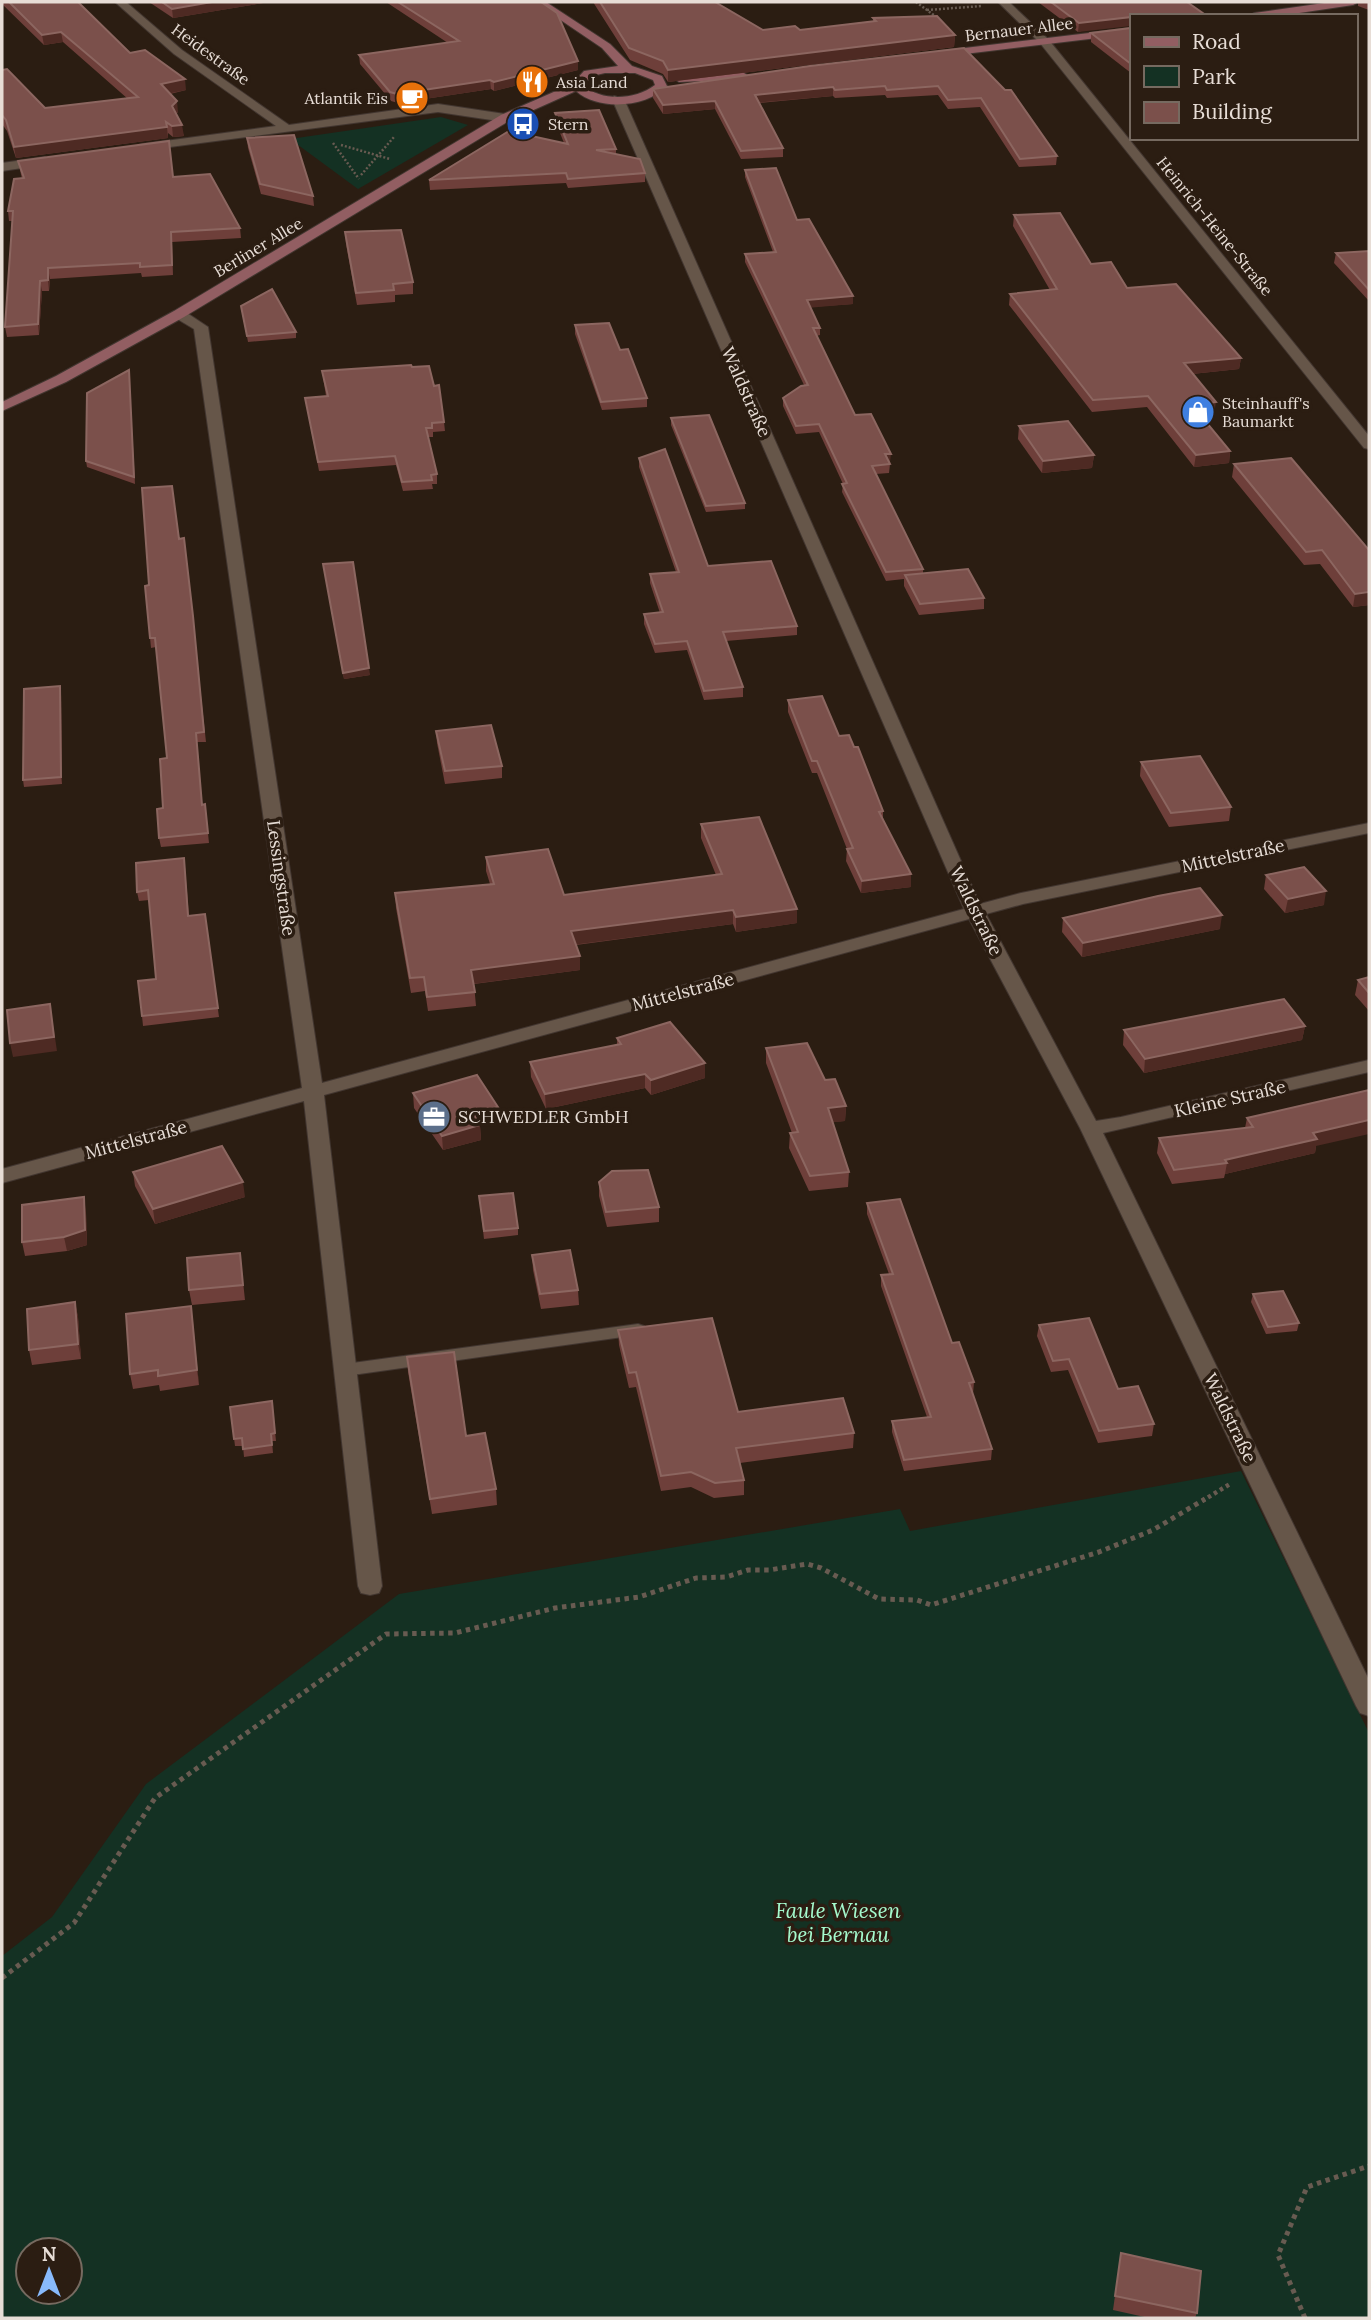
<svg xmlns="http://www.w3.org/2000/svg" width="1371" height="2320" viewBox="0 0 1371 2320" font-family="Lora,serif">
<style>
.green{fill:#143123;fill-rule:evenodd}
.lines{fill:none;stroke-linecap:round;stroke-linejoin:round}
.lane-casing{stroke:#423630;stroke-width:2}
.street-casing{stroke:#423630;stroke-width:2}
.secondary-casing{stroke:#423630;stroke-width:2}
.path-far2{stroke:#685b51;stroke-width:2.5;stroke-dasharray:2 2;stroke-linecap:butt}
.path-far1{stroke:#685b51;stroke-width:4.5;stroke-dasharray:3.5 3.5;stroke-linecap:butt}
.path{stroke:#685b51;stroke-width:5;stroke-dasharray:4.5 4.5;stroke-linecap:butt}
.lane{fill:#665649;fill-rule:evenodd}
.street{fill:#665649;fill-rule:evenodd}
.secondary{fill:#925e62;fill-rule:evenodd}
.wall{fill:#6e3f3a}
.shaded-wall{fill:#4e2a23}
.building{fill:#7b504b;stroke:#8c6660;stroke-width:2}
.labels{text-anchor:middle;stroke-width:7;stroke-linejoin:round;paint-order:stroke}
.far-street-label{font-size:16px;fill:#e7ddd6;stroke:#2b1d12}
.far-poi-label{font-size:16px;fill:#e7ddd6;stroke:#2b1d12;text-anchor:start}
.street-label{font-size:18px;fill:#e7ddd6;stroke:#2b1d12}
.poi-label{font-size:18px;fill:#e7ddd6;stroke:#2b1d12;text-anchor:start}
.near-park-label{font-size:21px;font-style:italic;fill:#a5face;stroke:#2b1d12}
</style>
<rect width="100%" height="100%" fill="#2b1d12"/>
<g class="green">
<path d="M441 117 468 125 358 189 290 139Z"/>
<path d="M1241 1471 1369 1733V2318H2V1956L52 1917 146 1784 399 1594 900 1509 910 1531ZM28 2250H70V2292H28Z"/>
</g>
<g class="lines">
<defs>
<path id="lane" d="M638 1324 644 1326 646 1330 644 1334 345 1376 339 1374 336 1370 339 1366 345 1364Z"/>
<g id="street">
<path d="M115 2H126L182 50 289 125 438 104 505 114 511 118 505 122 438 112 139 151V145L143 144 276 126 174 54Z"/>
<path d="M998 2H1009L1048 39 1369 436V449L1364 448 1040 43Z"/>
<path d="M614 96 624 99 980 904 1021 893 1369 823V833L1023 904 986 914 1096 1121 1121 1117 1369 1060V1072L1103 1133 1369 1680V1716L1360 1713 1356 1706 1080 1128 969 919 324 1095 382 1586 379 1593 370 1595 361 1593 358 1586 304 1101 2 1183V1169L302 1088 194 329 174 317V311H184L208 327 322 1083 964 909 612 99Z"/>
<path d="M45 157 51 161 49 164 2 171V163Z"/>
</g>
<g id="secondary">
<path d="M534 2H546L610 44 632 66 662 76 667 86C647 108 598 111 576 91L509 121 184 317 66 382 2 411V402L56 376 174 311 501 115 572 84 584 71 618 66 602 48ZM605 73H635L653 80 655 85C635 100 602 102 583 85L592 76Z"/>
<path d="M1331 2H1359L1353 5 1279 16H1249L1254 13Z"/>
<path d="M1131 28V34L940 57 934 54 940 51Z"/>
<path d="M744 73 750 77 748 79 679 82 673 78 679 74Z"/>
</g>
</defs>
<use href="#lane" class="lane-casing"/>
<use href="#street" class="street-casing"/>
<use href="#secondary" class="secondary-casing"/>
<g class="path-far2">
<path d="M916 2 935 16"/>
<path d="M927 10 982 6"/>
<path d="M333 143 359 179"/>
<path d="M341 145 390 159"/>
<path d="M361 175 394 137"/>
</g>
<path class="path-far1" d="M1202 1501 1230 1484"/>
<g class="path">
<path d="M2 1978 74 1923 155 1798 386 1634 455 1633 555 1608 639 1597 696 1578 726 1577 748 1570H769L807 1564 821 1568 879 1599 917 1600 931 1605 1099 1552 1153 1530 1205 1499"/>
<path d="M1305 2318 1278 2255 1307 2187 1369 2166"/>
</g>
<use href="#lane" class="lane"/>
<use href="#street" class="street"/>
<use href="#secondary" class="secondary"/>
</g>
<g class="wall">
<path d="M2 2H78L130 53 186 90 170 94 178 112 176 114 184 136 173 137 168 133V138L16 158 7 131 2 124V70L45 108 128 99 63 42 44 45 2 4Z"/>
<path d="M149 2H269L173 18Z"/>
<path d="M386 2H541L578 61V70L494 91 491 89 398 103 391 101 360 64 359 55 448 43Z"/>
<path d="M593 2H715L763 30H800L873 21V18L955 35 954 47 668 82 663 74 630 60Z"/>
<path d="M1038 2H1187L1078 32Z"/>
<path d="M1358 2H1369V10L1358 6Z"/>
<path d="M1131 28V73L1091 42V33Z"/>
<path d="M964 48 1057 156 1056 165 1019 167 980 107 948 109 938 95 887 98 885 95 835 98 833 96 760 103 783 148V157L741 159 715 109 663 114 653 98V89Z"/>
<path d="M555 113 616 149V154L645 173V182L568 188 566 183 430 190 429 180 564 143 556 123Z"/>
<path d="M247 138 313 196 314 206 261 194 248 148Z"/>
<path d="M18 161 173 177 240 228 241 238 172 242 173 275 142 277 141 273 50 279 49 291H42L39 335 7 337 5 327 12 221H9L8 211 22 179Z"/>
<path d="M745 170 797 220 853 304 810 307 820 328V335L816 336 855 415 890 462H889L890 464 889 473 876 474 923 569V573L984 598V609L919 615 904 586V579L886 581 842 492 843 484 819 432 796 434 783 406V398L804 385 745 262V254L773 252 745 177Z"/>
<path d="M1014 215 1091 264 1127 288 1241 358 1239 369 1192 374 1214 414 1200 415 1230 451 1229 463 1194 467 1147 407 1092 412 1009 305 1010 294 1050 290 1013 226Z"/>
<path d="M345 232 413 282V294L395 295V302L357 305 346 244Z"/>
<path d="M1369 251V301L1334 263 1336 253Z"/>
<path d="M241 306 296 332V338L248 342Z"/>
<path d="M575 325 620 350 647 398V407L602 410 575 334Z"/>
<path d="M412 367 434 386 444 422 445 431 433 432V437H428L437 474V484H432L433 489 403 491 396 465 319 471 305 398 326 396 322 371Z"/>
<path d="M129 370 135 484 87 467 86 461Z"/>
<path d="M671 418 745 503V509L706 512 671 425Z"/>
<path d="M1019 426 1094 455 1092 468 1042 473 1018 439Z"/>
<path d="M639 458 708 566 797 626V635L726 641 743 687V697L704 700 687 650 655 653 644 624V614L660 613 650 583V574L676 572 639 467Z"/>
<path d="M1234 464 1369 550V605L1353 607 1320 564 1304 565 1232 477Z"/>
<path d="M184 538 206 742H197L202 805 205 804 209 843 161 847 159 838 163 808 167 758 156 647 151 648 145 586 149 585 179 539Z"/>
<path d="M323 564 370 675 344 679Z"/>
<path d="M60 686 61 693 62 784 24 787 23 780Z"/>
<path d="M788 700 839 736 883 811V818L911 887 861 893 846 861 847 849 817 773H812L788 712Z"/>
<path d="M436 731 502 766V778L445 784 437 743Z"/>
<path d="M1141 762 1231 807 1229 821 1169 827 1140 776Z"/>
<path d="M701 824 797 909V923L736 932 733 924 576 945 580 970 474 984 476 1006 428 1011 425 991 411 993 396 908 395 893 490 884 486 871V857L564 895 716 875 701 838Z"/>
<path d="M185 867 189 916 205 914 219 1017 143 1026 142 1016 156 979 149 900 139 901 137 892Z"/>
<path d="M1266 875 1324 905 1285 913 1264 889Z"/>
<path d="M1063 918 1220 929 1082 957 1062 932Z"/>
<path d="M1369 977V1011L1355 995 1358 980Z"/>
<path d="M1305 1026 1302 1040 1144 1073 1123 1045 1124 1030Z"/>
<path d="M617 1038 705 1078 651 1095 645 1088 546 1109 531 1077 530 1062 617 1045Z"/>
<path d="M766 1048 825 1080 846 1106 845 1121 832 1122 849 1172 848 1187 809 1191 789 1148 790 1133H792L766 1063Z"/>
<path d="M413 1093 499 1121 480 1126 481 1140 443 1150 414 1108Z"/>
<path d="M1247 1118 1316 1146 1315 1153 1225 1174 1224 1178 1172 1184 1157 1153 1159 1138 1245 1128Z"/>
<path d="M133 1172 245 1197 155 1224 135 1186Z"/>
<path d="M599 1182 659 1207V1222L607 1227 599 1196Z"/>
<path d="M479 1196 518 1228V1235L484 1239Z"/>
<path d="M867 1203 952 1343 974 1382 973 1394 992 1449 991 1460 904 1471 892 1432V1421L927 1417 881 1286V1275L889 1274 867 1214Z"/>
<path d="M86 1212 87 1245 67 1251 25 1256 22 1242Z"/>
<path d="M240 1253 245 1300 192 1305 189 1290Z"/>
<path d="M532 1255 578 1290 579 1305 541 1309 533 1270Z"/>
<path d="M1253 1294 1299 1323 1297 1331 1266 1334 1251 1302Z"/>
<path d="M75 1302 78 1317 81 1359 32 1365 29 1350Z"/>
<path d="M191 1306 199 1385 160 1391 159 1385 133 1389 130 1374Z"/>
<path d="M1039 1325 1154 1424 1152 1436 1098 1443 1068 1370 1051 1372 1037 1336Z"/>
<path d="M618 1330 738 1412 854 1433 853 1448 740 1463 744 1480V1495L714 1498 691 1487 661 1491 636 1387 629 1388 619 1345Z"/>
<path d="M407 1357 466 1436 496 1489 497 1505 432 1514 408 1372Z"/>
<path d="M272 1401 276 1441H272L273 1453 244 1457 243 1446H235L230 1407Z"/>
<path d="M1121 2253 1197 2313 1195 2318H1149L1113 2310Z"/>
</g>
<g class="shaded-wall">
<path d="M212 2H269L173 18 172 9Z"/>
<path d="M1131 17V26L1078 32 1079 23Z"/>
<path d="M61 32 63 42 44 45 42 35Z"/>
<path d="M955 35 954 47 668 82V70Z"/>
<path d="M578 61V70L494 91V82Z"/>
<path d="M185 79 186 90 162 95 161 84Z"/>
<path d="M490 80 491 89 398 103 397 94Z"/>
<path d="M833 87V96L755 103V95Z"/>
<path d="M177 101 178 112 173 117 172 106Z"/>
<path d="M715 101V109L663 114V105Z"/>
<path d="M182 125 184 136 173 137 172 126Z"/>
<path d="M167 127 168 138 16 158 14 147Z"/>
<path d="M48 268 50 279 49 291 48 280Z"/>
<path d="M40 281 42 291 39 335 38 324Z"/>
<path d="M853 296V304L807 308V300Z"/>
<path d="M1241 358 1239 369 1182 375 1184 363Z"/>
<path d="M1216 402 1214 414 1190 416 1192 405Z"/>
<path d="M1230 451 1229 463 1194 467 1196 455Z"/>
<path d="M885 454H891L890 462 884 463Z"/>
<path d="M1094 455 1092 468 1042 473 1043 461Z"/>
<path d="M1369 592V605L1353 607 1355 594Z"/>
<path d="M369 668 370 675 344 679 343 673Z"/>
<path d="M60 686 61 693 62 784 61 777Z"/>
<path d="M911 874V887L861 893 862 881Z"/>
<path d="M1326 891 1324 905 1285 913 1288 899Z"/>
<path d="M797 909V923L736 932V917Z"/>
<path d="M733 910V924L572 945 571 931Z"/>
<path d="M1222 915 1220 929 1082 957 1083 943Z"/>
<path d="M580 956V970L472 984 471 970Z"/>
<path d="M50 1004 57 1051 13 1057 10 1043Z"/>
<path d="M1305 1026 1302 1040 1144 1073 1145 1059Z"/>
<path d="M705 1063V1078L651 1095V1080Z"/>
<path d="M645 1074V1088L546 1109 545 1094Z"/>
<path d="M846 1106 845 1121 827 1123 828 1108Z"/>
<path d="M498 1107 499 1121 480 1126 481 1140 443 1150 442 1136 473 1113Z"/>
<path d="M1369 1120V1134L1316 1146 1315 1153 1225 1174 1227 1163 1225 1160 1313 1133Z"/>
<path d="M243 1182 245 1197 155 1224 153 1209Z"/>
<path d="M84 1197 86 1212 87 1245 67 1251 64 1237Z"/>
<path d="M75 1302 78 1317 81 1359 78 1344Z"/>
<path d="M191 1306 193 1321 199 1385 197 1370Z"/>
</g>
<g class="building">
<path d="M9 2H78L130 53 145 50 185 79 161 84 177 101 172 106 182 125 172 126 166 122 167 127 14 147 6 120 2 115V70L7 69 45 108 138 97 61 32 42 35Z"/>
<path d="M162 2H212L172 9Z"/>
<path d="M398 2H541L557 13 578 61 494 82 490 80 397 94 390 92 359 55 459 41Z"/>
<path d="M600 2H715L763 30 795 26 800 30 876 21 873 18 937 16 955 35 668 70 663 61 629 48Z"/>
<path d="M1051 2H1187L1207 16H1131V17L1079 23Z"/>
<path d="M1131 28V64L1091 33Z"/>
<path d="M964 48 1005 90H1011L1057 156 1020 159 981 98 948 100 938 86 887 90 885 86 835 90 833 87 755 95 783 148 741 151 715 101 663 105 653 89 810 66Z"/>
<path d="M599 110 616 149 596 150 640 159 645 173 568 179 566 173 429 180 509 131 568 144 555 113Z"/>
<path d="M294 135 313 196 260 184 247 138Z"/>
<path d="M169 141 173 177 210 174 240 228 171 232 172 265 140 267V263L48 268V280L40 281 38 324 5 327 13 211H8L14 179 24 178 18 161Z"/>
<path d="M776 168 797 220 809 219 853 296 807 300 820 328H813L855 415 871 414 891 454H885L890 464 872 466 923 569 886 572 842 484 847 483 819 424 796 426 783 398 801 386 808 385 745 254 776 252 745 170Z"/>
<path d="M1060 213 1091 264 1111 262 1127 288 1176 284 1241 358 1184 363 1216 402 1192 405 1230 451 1196 455 1148 396 1093 400 1010 294 1057 289 1014 215Z"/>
<path d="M401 230 413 282 393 284 394 290 356 293 345 232Z"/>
<path d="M1369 251V290L1336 253Z"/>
<path d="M272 289 296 332 247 336 241 306Z"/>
<path d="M609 323 620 350 628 349 647 398 601 402 575 325Z"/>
<path d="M411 365 412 367 429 366 434 386 439 385 444 422 432 423V428H426L437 474 431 475 432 480 402 482 395 456 318 462 305 398 328 396 322 371Z"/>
<path d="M129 370 134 477 86 461 87 393Z"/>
<path d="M709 415 745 503 706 506 671 418Z"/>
<path d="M1068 421 1094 455 1043 461 1019 426Z"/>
<path d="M665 449 708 566 771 561 797 626 723 632 743 687 704 691 687 641 655 644 644 614 663 612 650 574 679 572 639 458Z"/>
<path d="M1291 458 1369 550V592L1355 594 1322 550 1306 552 1234 464Z"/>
<path d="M172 486 179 539 184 538 193 616 204 732 196 733 202 805 205 804 208 833 159 838 157 809 163 808 160 759 167 758 155 638H150L145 586 149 585 142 488Z"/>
<path d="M353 562 369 668 343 673 323 564Z"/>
<path d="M968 569 984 598 920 604 905 575Z"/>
<path d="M60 686 61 777 23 780 24 689Z"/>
<path d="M822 696 839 736 849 735 854 747H858L883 811 879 812 911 874 862 881 847 849 853 848 817 761H812L788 700Z"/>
<path d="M491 725 502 766 445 771 436 731Z"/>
<path d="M1200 756 1231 807 1171 813 1141 762Z"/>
<path d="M759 817 797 909 736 917 733 910 571 931 580 956 471 970 475 992 427 997 424 977 410 978 395 893 494 884 486 857 548 849 564 895 722 874 701 824Z"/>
<path d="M184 858 188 916 205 914 218 1008 142 1016 138 981 156 979 148 890 137 892 136 863Z"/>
<path d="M1304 867 1326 891 1288 899 1266 875Z"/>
<path d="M1200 888 1222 915 1083 943 1063 918 1158 896Z"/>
<path d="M1369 977V993L1358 980Z"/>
<path d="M1284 999 1305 1026 1145 1059 1124 1030Z"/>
<path d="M50 1004 54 1037 10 1043 7 1010Z"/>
<path d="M670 1022 705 1063 651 1080 645 1074 545 1094 530 1062 621 1044 617 1038Z"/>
<path d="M807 1043 825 1080 835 1079 846 1106 828 1108 849 1172 810 1176 790 1133 798 1132 766 1048Z"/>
<path d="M477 1075 498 1107 473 1113 480 1125 442 1136 413 1093Z"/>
<path d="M1369 1090V1120L1313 1133 1317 1139 1225 1160 1227 1163 1174 1170 1159 1138 1253 1127 1247 1118Z"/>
<path d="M222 1146 243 1182 153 1209 133 1172Z"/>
<path d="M648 1170 659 1207 606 1212 599 1182 612 1171Z"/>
<path d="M513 1193 518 1228 484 1231 479 1196Z"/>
<path d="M84 1197 85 1230 64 1237 22 1242V1205Z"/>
<path d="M900 1199 952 1343 959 1342 974 1382 969 1383 992 1449 904 1460 892 1421 931 1417 881 1275 893 1274 867 1203Z"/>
<path d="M570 1250 578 1290 540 1294 532 1255Z"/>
<path d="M240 1253 243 1285 189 1290 187 1258Z"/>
<path d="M1283 1291 1299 1323 1268 1327 1253 1294Z"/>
<path d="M75 1302 78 1344 29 1350 27 1309Z"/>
<path d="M191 1306 197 1370 158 1376V1370L130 1374 126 1314Z"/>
<path d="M712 1318 738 1412 843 1398 854 1433 736 1448 744 1480 715 1483 691 1472 661 1476 636 1372 629 1373 618 1330Z"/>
<path d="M1089 1318 1118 1389 1138 1386 1154 1424 1099 1431 1069 1359 1053 1361 1039 1325Z"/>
<path d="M454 1352 466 1436 485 1433 496 1489 430 1499 407 1357Z"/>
<path d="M272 1401 275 1433 271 1434 272 1445 243 1449 242 1438 234 1439 230 1407Z"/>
<path d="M1121 2253 1201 2271 1197 2313 1115 2296Z"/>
</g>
<defs>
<symbol id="restaurant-disc" viewBox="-11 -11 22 22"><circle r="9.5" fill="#e8710a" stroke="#2b1d12"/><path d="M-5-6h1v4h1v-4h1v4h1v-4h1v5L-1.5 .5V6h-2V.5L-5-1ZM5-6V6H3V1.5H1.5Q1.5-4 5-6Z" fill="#fff"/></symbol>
<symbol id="cafe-disc" viewBox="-11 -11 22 22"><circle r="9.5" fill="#e8710a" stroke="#2b1d12"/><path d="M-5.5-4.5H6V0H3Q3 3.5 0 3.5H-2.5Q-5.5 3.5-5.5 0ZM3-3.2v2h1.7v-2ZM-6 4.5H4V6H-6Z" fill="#fff"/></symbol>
<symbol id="bus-disc" viewBox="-11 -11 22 22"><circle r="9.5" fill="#1a4fb4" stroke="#2b1d12"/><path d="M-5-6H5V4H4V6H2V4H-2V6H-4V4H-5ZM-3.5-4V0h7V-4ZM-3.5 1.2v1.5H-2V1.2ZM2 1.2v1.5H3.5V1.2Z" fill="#fff"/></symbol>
<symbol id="shop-disc" viewBox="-11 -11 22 22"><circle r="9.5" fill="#3f7fe0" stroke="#2b1d12"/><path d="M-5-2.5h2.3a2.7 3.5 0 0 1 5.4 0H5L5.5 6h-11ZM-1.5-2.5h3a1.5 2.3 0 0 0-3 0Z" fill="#fff"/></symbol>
<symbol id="office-disc" viewBox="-11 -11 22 22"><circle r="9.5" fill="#5c6f8a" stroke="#2b1d12"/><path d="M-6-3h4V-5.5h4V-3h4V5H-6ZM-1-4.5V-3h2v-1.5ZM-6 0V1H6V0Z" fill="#fff"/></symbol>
</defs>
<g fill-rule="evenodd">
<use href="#restaurant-disc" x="513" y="63" width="38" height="38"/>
<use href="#cafe-disc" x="393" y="79" width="38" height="38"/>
<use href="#bus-disc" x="504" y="105" width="38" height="38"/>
<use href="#shop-disc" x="1179" y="393" width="38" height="38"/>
<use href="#office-disc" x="415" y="1098" width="38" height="38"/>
</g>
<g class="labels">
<g class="far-street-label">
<text transform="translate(1019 29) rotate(-7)" y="6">Bernauer Allee</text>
<text transform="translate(211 54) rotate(36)" y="6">Heidestraße</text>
<text transform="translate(1215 226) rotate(51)" y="6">Heinrich-Heine-Straße</text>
<text transform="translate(258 247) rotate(-31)" y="6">Berliner Allee</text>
</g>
<g class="far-poi-label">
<text x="556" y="88">Asia Land</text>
<text x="388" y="104" text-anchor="end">Atlantik Eis</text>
<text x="548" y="130">Stern</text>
<text x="1222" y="409">Steinhauff's<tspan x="1222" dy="18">Baumarkt</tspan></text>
</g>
<g class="street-label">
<text transform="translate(746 392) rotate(66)" y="6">Waldstraße</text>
<text transform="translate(1233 856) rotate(-12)" y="6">Mittelstraße</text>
<text transform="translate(281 878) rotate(82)" y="6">Lessingstraße</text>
<text transform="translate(976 911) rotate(64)" y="6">Waldstraße</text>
<text transform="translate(683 992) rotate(-15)" y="6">Mittelstraße</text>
<text transform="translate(1230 1099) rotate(-13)" y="6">Kleine Straße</text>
<text transform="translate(136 1140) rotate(-15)" y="6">Mittelstraße</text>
<text transform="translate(1230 1418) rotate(64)" y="6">Waldstraße</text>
</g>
<g class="poi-label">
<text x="458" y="1123">SCHWEDLER GmbH</text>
</g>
<g class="near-park-label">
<text x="838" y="1918">Faule Wiesen<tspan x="838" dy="24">bei Bernau</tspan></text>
</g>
</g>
<rect width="1371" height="2320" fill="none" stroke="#e7ddd6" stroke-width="7"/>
<rect x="1130" y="14" width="228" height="126" fill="#2b1d12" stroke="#766a60" stroke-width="2"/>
<rect x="1144" y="37" width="35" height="10" fill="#925e62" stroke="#766a60" stroke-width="2"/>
<text x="1192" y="49" font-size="21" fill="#e7ddd6">Road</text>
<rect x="1144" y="66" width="35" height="21" fill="#143123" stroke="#766a60" stroke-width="2"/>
<text x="1192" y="84" font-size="21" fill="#e7ddd6">Park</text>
<rect x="1144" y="102" width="35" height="21" fill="#7b504b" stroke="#766a60" stroke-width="2"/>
<text x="1192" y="119" font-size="21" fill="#e7ddd6">Building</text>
<g transform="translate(49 2271)"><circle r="33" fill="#2b1d12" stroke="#766a60" stroke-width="2"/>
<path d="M0-5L12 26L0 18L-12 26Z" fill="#88bafc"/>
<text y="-10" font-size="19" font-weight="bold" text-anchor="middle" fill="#e7ddd6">N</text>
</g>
</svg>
